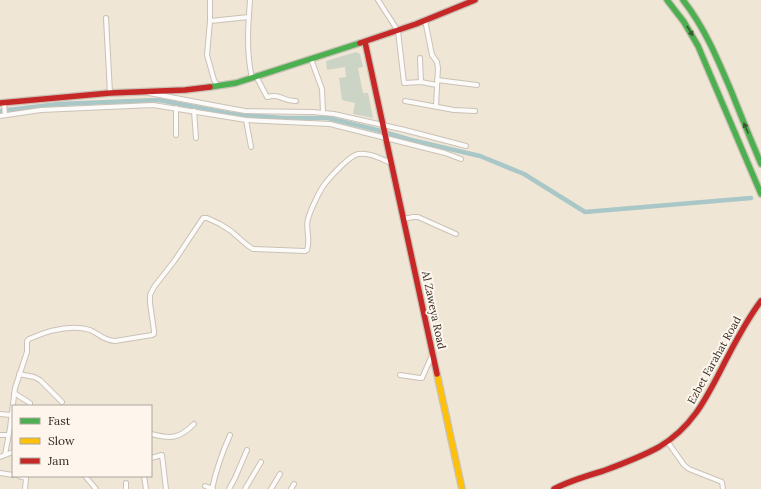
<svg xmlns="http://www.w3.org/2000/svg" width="761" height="489" viewBox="0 0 761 489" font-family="Lora,serif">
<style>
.green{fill:#ccd4c5}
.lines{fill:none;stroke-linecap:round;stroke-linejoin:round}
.canal{stroke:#a9c7c7;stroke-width:4.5}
.street-casing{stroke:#cac2b6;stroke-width:6}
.fast-casing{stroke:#cac2b6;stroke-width:8}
.slow-casing{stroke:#cac2b6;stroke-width:8}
.jam-casing{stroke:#cac2b6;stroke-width:8}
.street{stroke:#fdfbf9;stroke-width:4}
.fast{stroke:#4caf50;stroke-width:5.5}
.slow{stroke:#ffc107;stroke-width:5.5}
.jam{stroke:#c62828;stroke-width:5.5}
.oneway{fill:#3b5931}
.labels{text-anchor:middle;stroke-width:4;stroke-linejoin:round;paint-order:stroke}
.street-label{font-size:11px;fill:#322b21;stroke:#fef6ec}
</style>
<rect width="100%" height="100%" fill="#f0e6d6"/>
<path class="green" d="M356 52 360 54 363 67 358 68 363 93H368L373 118 353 114 355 103 342 100 339 78 346 77 345 67 327 70 326 61Z"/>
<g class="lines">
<path class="canal" d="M0 111 59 104 159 100 231 114 283 118H328L377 130 411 140 480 156 524 174 585 212 751 198"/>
<defs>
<g id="street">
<path d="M210 0V21L207 55 214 80 218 86"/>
<path d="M250 0C248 26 246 52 252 78"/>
<path d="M378 0 398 31 404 83 421 82 437 85"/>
<path d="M106 18 110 93"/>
<path d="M425 20 432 55 437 62 438 68 436 106"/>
<path d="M210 21 249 17"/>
<path d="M420 58 421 82"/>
<path d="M311 59 322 89 323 112"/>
<path d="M256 76 267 97C282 93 283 102 296 101"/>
<path d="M437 80 477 85"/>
<path d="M149 93 223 107 245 111 313 112 334 114 405 130 466 146"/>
<path d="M405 101 454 110 475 111"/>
<path d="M4 103 5 115"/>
<path d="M176 108V135"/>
<path d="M194 111 196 138"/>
<path d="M0 116 41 110 153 105 246 120 330 124 445 153 461 159"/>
<path d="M246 120 251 147"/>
<path d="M404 219 413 217H418L456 234"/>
<path d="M19 374 34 377 40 380 62 402"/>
<path d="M400 375 420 378H422L433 353"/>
<path d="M14 393 30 403V406"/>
<path d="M0 414 11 415"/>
<path d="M151 434C171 439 179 439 194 424"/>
<path d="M0 435H8"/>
<path d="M667 441 684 465 689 469 722 482 723 489"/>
<path d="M5 455 10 428 15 388 27 352V341L29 339C47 331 70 324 90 330 100 334 102 340 115 341L152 335 154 334V331L150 303V295L154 287 175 260 203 218H207L220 224 231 231 247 245 253 249 305 251 307 250C311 239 305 229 308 219 310 211 319 192 324 185 330 177 349 156 358 154 369 152 381 159 391 163"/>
<path d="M0 457 13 452"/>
<path d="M151 458 162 455 166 489"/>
<path d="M0 473 13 475"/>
<path d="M19 476 26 478 25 489"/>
<path d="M85 476 96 489"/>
<path d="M144 476 146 489"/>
<path d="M126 483V489"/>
<path d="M205 486 213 489"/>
<path d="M212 489C216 470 222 453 230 435"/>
<path d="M229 489 235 478 247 450"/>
<path d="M245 489 261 462"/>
<path d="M271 489 280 474"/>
<path d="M291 489 294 484"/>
</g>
<g id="fast">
<path d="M667 0 684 22 698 46 761 194"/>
<path d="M683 0C705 28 718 60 732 93 741 116 751 140 761 164"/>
<path d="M210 87 236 83 360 43"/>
</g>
<path id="slow" d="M437 374 462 489"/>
<g id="jam">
<path d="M365 42 437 374"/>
<path d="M360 43 416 24 475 0"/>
<path d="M0 103 110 93 185 90 210 87"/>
<path d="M554 489C569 481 586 476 603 471 622 464 641 457 659 447 696 425 709 392 728 356 738 337 748 318 761 301"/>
</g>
</defs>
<use href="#street" class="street-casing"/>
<use href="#fast" class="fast-casing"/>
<use href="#slow" class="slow-casing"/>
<use href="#jam" class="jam-casing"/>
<use href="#street" class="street"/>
<use href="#fast" class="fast"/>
<use href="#slow" class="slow"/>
<use href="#jam" class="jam"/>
</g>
<defs><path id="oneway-solid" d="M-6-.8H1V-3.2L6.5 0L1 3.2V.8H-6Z"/></defs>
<g class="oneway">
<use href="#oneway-solid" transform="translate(690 31) rotate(59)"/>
<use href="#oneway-solid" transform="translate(746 128) rotate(-113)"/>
</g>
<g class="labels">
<g class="street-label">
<text transform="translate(434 310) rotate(78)" y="4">Al Zaweya Road</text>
<text transform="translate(714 360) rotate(-61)" y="4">Ezbet Farahat Road</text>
</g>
</g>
<rect x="12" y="405" width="140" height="72" fill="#fef6ec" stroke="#aca59b"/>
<rect x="20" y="418" width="20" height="6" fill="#4caf50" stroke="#aca59b"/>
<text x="48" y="425" font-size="12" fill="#322b21">Fast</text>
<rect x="20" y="438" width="20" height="6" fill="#ffc107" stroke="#aca59b"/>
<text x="48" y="445" font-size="12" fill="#322b21">Slow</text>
<rect x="20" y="458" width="20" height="6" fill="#c62828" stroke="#aca59b"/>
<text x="48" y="465" font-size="12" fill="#322b21">Jam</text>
</svg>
